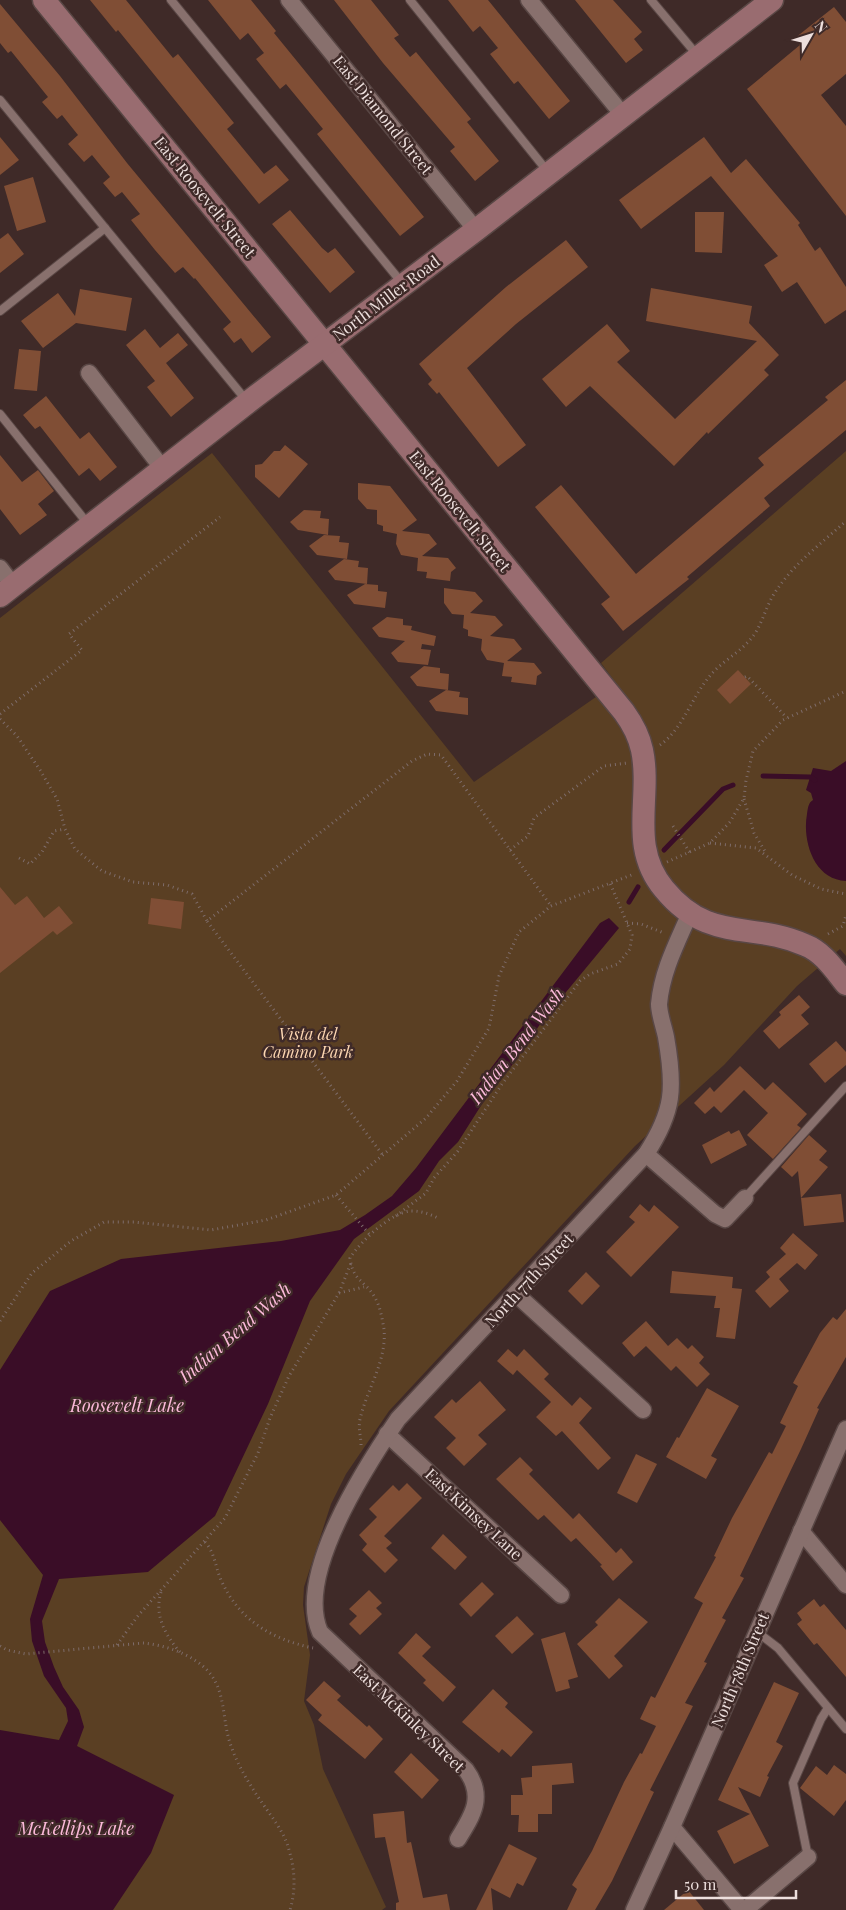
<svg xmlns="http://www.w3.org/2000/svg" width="846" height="1910" viewBox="0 0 846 1910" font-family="'Playfair Display',serif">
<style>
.green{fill:#5a3f23}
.water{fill:#3a0d27}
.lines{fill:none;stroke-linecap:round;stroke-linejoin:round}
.stream{stroke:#3a0d27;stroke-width:5}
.building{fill:#804e35}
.lane-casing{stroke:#594745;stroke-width:10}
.street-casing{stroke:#594745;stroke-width:19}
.secondary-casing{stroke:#594745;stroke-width:25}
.path{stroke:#7e6c6a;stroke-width:3;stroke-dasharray:1 4;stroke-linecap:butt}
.lane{stroke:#88706d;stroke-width:8}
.street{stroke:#88706d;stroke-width:16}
.secondary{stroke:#996c70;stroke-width:22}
.labels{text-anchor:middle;stroke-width:5;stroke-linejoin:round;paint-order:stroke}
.street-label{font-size:16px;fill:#eddfdd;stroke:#3f2a28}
.park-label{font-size:16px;font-style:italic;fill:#fdd7b2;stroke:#3f2a28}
.water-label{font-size:18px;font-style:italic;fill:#fbb9d9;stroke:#3f2a28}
</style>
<rect width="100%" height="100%" fill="#3f2a28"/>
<path class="green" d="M846 451V956L840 949 797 986 724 1065 635 1146 389 1411 346 1474 331 1504 304 1587 303 1605 310 1655 304 1701 314 1725 323 1769 386 1907 382 1910H0V618L212 453 474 782 616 683 601 663Z"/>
<g class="water">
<path d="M846 761V881C814 880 802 841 807 814 808 808 808 803 813 800L811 793 806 790 813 768 831 771Z"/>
<path d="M609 918 619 928 543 1020 510 1068 482 1104 458 1142 439 1161 419 1191 354 1239 310 1301 268 1404 215 1516 148 1572 59 1579 42 1621 45 1642 54 1667 63 1687 79 1710 84 1727 77 1746 174 1795 151 1853 113 1910H0V1730L59 1740 68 1721 66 1708 44 1676 32 1641 30 1619 43 1575 0 1520V1370L50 1291 121 1259 281 1241 340 1230 365 1215 392 1196 416 1168 600 923Z"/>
</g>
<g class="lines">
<g class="stream">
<path d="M763 776 810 777 815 780"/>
<path d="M664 850 723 789 733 785"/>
<path d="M629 902 638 887"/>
</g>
</g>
<g class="building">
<path d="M90 0H126L173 58 178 54 234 123 227 129 264 174 276 165 289 180 259 204 118 30 116 32Z"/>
<path d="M208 0H251L276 31 274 33 424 217 400 236 317 134 323 129 286 84 280 89 256 59 264 53 248 33 240 40Z"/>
<path d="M334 0H371L399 35 394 38 410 57 416 52 471 119 467 122 499 161 475 181 450 151 455 147 383 63Z"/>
<path d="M448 0H488L570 101 549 119 518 81 514 84 490 54 498 48 480 26 473 32Z"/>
<path d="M575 0H613L642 32 634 39 643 50 626 63Z"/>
<path d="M0 4 60 76 127 163 271 337 252 353 241 338 234 343 223 329 231 322 195 278 194 279 183 267 175 273 155 250 131 220 140 214 122 192 115 197 103 183 110 177 92 155 84 162 68 144 78 135 62 115 57 119 42 102 48 97 11 51 8 53 0 43Z"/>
<path d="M834 7 846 22V74L821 95 846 126V216L747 89 800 45 795 38Z"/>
<path d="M0 137 19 160 0 175Z"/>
<path d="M704 137 731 173 746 159 800 223 798 225 815 251 820 247 846 287V310L825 324 797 282 782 292 764 265 778 256 711 176 641 229 619 200Z"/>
<path d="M33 177 46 222 17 231 4 186Z"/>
<path d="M290 210 322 248 328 253 335 248 355 272 330 293 272 224Z"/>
<path d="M695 212H724L722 253 695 252Z"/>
<path d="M8 233 24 254 0 273V239Z"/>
<path d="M566 240 588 267 516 324 467 368 526 445 498 467 439 392 437 394 428 384 432 380 419 364 506 287Z"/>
<path d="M651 288 752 306 749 323 779 355 764 370 769 375 708 434 707 432 674 466 590 386 566 407 542 379 607 324 630 351 617 362 675 419 757 341 646 321Z"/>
<path d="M80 289 132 298 126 331 76 323 43 348 21 321 58 293 75 316Z"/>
<path d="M145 329 160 348 178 333 188 345 166 363 194 398 171 417 147 387 155 381 126 345Z"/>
<path d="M19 349 41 351 37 391 14 389Z"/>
<path d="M846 380V430L764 498 770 506 687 577 689 579 623 631 601 604 610 597 535 507 561 485 636 574 764 465 758 458 828 400 825 397Z"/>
<path d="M46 396 80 439 89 432 117 467 100 481 89 468 79 476 40 426 35 429 23 415Z"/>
<path d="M285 445 308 464 279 498 255 477V465L262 464 274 451H280Z"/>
<path d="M0 455 22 482 38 470 54 491 38 504 47 515 20 535 0 509Z"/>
<path d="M358 483 390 486 417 520 402 531 429 534 437 544 422 556 448 558 456 568 451 572 450 581 426 578 427 572 417 571 418 558 401 555 396 544 397 534 383 531V526L377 524V510L367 509 358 499Z"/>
<path d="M304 510 321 511 320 518 329 519 328 535 298 530 290 522Z"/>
<path d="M324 535 340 536 339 542 349 543 347 559 317 555 309 546Z"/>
<path d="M344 559 359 561 358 567 368 568 367 584 335 580 328 571Z"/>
<path d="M365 584 378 585V591L387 592 385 608 354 604 347 595Z"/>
<path d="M444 588 475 592 483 601 470 613 495 616 503 625 490 636 514 639 522 649 507 661 534 663 542 673 537 676 536 685 511 682 512 677 502 676 504 663 487 660 481 650 482 639 468 636V630L463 628 464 615 452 614 444 603Z"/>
<path d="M387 617 403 619V625L412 626 411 630 436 636 434 646 422 644 421 649 431 650 428 665 398 662 391 653 405 641 379 637 372 628Z"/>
<path d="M424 666 440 668V673L449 674 448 690 417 686 410 677Z"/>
<path d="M738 670 751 684 730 704 717 690Z"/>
<path d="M446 690 460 692 459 697 468 698V715L436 711 429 701Z"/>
<path d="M0 887 15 905 27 896 44 918 59 906 73 923 57 935 53 931 0 973Z"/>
<path d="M151 898 184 902 181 929 148 924Z"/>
<path d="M799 995 810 1007 801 1015 809 1024 779 1049 763 1031 781 1015 779 1012Z"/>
<path d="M836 1041 846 1052V1065L825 1083 809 1064Z"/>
<path d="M740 1066 765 1090 773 1082 807 1114 797 1125 801 1128 773 1159 747 1135 768 1113 744 1090 721 1113 714 1106 705 1114 694 1103 710 1087 714 1092Z"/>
<path d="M739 1130 747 1145 711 1164 702 1145 729 1131 731 1134Z"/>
<path d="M809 1135 827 1151 819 1160 828 1167 801 1198 798 1171 792 1177 781 1167Z"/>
<path d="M841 1194 844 1222 804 1226 801 1198Z"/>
<path d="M640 1204 649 1212 654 1205 679 1227 631 1277 606 1252 635 1222 629 1217Z"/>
<path d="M793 1233 818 1255 805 1270 797 1263 779 1279 789 1291 770 1308 755 1291 770 1277 766 1272 786 1254 780 1248Z"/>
<path d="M672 1271 733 1277 732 1288 742 1289 735 1339 716 1337 720 1308H714L716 1296 670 1293Z"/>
<path d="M586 1272 600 1286 582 1305 568 1291Z"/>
<path d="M846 1309V1357L817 1408 819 1409 801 1449 740 1576 744 1578 722 1618 726 1620 704 1662 707 1663 685 1703 693 1706 650 1790 654 1792 612 1881 595 1910H567L577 1889 572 1885 592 1851 624 1782 640 1753 642 1754 656 1726 640 1719 651 1696 655 1698 703 1603 694 1598 716 1557 714 1556 732 1518 769 1452 772 1454 786 1426 780 1423 798 1386 793 1383 820 1333 833 1317 837 1320Z"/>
<path d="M646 1321 668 1346 677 1338 688 1349 692 1345 704 1357 699 1363 710 1374 697 1387 676 1366 671 1371 646 1346 634 1357 622 1343Z"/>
<path d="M508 1349 517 1357 524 1349 549 1374 544 1379 572 1406 580 1397 592 1408 579 1423 611 1458 598 1470 562 1431 556 1436 536 1417 551 1402 517 1370 513 1375 497 1361Z"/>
<path d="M480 1381 506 1410 478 1435 487 1444 464 1466 446 1448 456 1438 434 1417 452 1399 456 1403Z"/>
<path d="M707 1388 739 1406 711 1456 717 1459 706 1479 666 1457 677 1437 679 1438Z"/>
<path d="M636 1454 657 1464 637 1503 617 1493Z"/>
<path d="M520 1457 533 1470 529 1474 573 1519 579 1513 616 1553 621 1548 633 1562 613 1581 600 1566 602 1565 576 1538 571 1542 544 1515 538 1520 496 1479Z"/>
<path d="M407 1483 422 1498 384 1536 392 1543 386 1548 398 1560 385 1573 362 1550 367 1544 359 1535 377 1517 369 1509 393 1485 399 1491Z"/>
<path d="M443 1534 467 1557 455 1570 431 1548Z"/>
<path d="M482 1582 494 1594 471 1617 459 1604Z"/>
<path d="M369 1590 382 1603 376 1608 382 1614 360 1635 349 1624 357 1616 349 1609Z"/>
<path d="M619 1598 648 1622 614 1656 623 1666 609 1679 577 1644 598 1625 595 1622Z"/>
<path d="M814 1599 820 1607 824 1604 846 1630V1677L817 1643 814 1645 797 1624 802 1620 797 1613Z"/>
<path d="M517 1616 534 1634 512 1654 495 1636Z"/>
<path d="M565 1632 578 1677 568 1680 570 1688 556 1692 541 1639Z"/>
<path d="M416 1633 431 1647 422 1656 456 1687 443 1702 423 1683 426 1680 398 1653Z"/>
<path d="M324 1681 341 1696 337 1700 367 1727 369 1725 383 1739 365 1759 318 1720 322 1715 306 1700Z"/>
<path d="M774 1682 799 1693 776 1742 783 1746 767 1776 769 1777 760 1797 738 1787 769 1846 734 1864 717 1831 750 1814 718 1800Z"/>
<path d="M493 1689 508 1703 505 1707 533 1732 511 1757 502 1749 499 1753 462 1722Z"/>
<path d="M411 1753 439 1780 422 1799 394 1772Z"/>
<path d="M572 1763 574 1783 552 1785V1814H538V1832H518L519 1815H511V1795H523L521 1778 532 1777V1766Z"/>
<path d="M834 1765 846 1774V1800L834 1816 800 1788 816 1766 827 1775Z"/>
<path d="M404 1811 407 1843 411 1842 423 1898 447 1894 450 1910H396V1903L399 1902 385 1837 375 1838 373 1814Z"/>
<path d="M509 1844 537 1858 523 1886 517 1883 510 1898 491 1888 493 1910H476Z"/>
<path d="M688 1890 704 1910H664Z"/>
</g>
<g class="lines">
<defs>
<g id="lane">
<path d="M171 0 402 283"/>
<path d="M410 0 548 172"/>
<path d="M651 0 698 56"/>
<path d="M0 100 246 400"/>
<path d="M0 311 105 228"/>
<path d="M0 414 88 524"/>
<path d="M745 1198 846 1086"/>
<path d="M757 1632 778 1648 846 1729"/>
<path d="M808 1857 793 1783 821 1719 828 1708"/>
</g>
<g id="street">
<path d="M289 0 476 230"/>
<path d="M529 0 623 115"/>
<path d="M89 373 163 469"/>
<path d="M0 568 13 585"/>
<path d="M646 1154 715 1214 725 1219 745 1198"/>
<path d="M516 1294 643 1410"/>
<path d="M387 1434 561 1595"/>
<path d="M801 1531 846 1585"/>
<path d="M672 1827 742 1910"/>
<path d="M458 1839C473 1815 485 1796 466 1770L320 1632C295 1575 366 1466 398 1419L646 1154C674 1111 675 1088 666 1037 664 1027 659 1014 659 1004 662 971 677 943 690 913"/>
<path d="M634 1910 672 1827 846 1429"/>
<path d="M745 1910 808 1857"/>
</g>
<g id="secondary">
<path d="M44 0 624 712C632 723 639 736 642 750 652 798 628 846 664 889 709 944 752 921 805 945 823 952 834 969 846 984"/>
<path d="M0 596 256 396 476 230 772 0"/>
</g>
</defs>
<use href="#lane" class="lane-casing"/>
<use href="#street" class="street-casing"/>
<use href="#secondary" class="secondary-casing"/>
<g class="path">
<path d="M745 677 747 676 787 718"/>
<path d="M0 714 82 650 69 634 220 517"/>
<path d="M0 719 17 736 40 770 57 799 65 829 75 849 102 871 133 882 167 885 192 894 207 921"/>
<path d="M660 745C682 730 692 697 709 677 721 661 743 652 756 632 764 618 768 601 778 588 796 562 823 542 846 521"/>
<path d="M744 799 754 833 766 853"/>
<path d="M673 826 690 853"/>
<path d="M710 843 756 848 792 875 821 889 846 894"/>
<path d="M510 850 528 836 534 818 604 766 627 763"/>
<path d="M19 858 30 864 42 852 54 831 65 829"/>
<path d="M667 862 710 843 730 822 744 798 746 781 753 751 783 720 846 691"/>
<path d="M627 923 641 924 664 933"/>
<path d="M828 934 843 926 846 915"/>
<path d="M382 1154 207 921 412 761 427 754 441 755 551 906"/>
<path d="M336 1195 370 1235"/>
<path d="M396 1216 426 1193 434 1178 458 1151 502 1084 580 981 590 974 618 964 630 949 632 935 610 883"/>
<path d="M339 1293 364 1287"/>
<path d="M0 1321 32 1273 71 1241 104 1222H134L211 1230 266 1220 336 1195 426 1118 457 1081 489 1028 499 976 519 932 551 906 634 874"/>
<path d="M361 1445C361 1436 358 1429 360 1419 367 1389 387 1361 384 1329 382 1318 380 1305 374 1296 364 1280 353 1281 350 1258 360 1242 391 1212 411 1211 422 1211 430 1214 440 1219"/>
<path d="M205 1542C215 1553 215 1566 221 1580 239 1620 271 1639 313 1648"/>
<path d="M161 1592C154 1615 165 1635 180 1652"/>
<path d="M117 1645 137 1617 225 1518 258 1453 270 1418 289 1376 339 1293 351 1263"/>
<path d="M0 1646 7 1650 26 1654 143 1643C165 1645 192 1654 208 1671 226 1691 222 1719 230 1743 238 1767 251 1787 265 1807 274 1820 285 1834 289 1850 295 1870 296 1890 290 1910"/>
</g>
<use href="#lane" class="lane"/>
<use href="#street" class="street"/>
<use href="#secondary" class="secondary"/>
</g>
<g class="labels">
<g class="street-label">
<text transform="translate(383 115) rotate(51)" y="6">East Diamond Street</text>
<text transform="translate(205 197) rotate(51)" y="6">East Roosevelt Street</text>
<text transform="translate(386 298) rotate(-37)" y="6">North Miller Road</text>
<text transform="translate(460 511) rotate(51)" y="6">East Roosevelt Street</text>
<text transform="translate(529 1280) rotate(-47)" y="6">North 77th Street</text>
<text transform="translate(474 1514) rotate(43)" y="6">East Kimsey Lane</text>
<text transform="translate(740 1670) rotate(-67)" y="6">North 78th Street</text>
<text transform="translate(409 1718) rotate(44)" y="6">East McKinley Street</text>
</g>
<g class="park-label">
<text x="308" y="1040">Vista del<tspan x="308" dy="18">Camino Park</tspan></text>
</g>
<g class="water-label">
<text transform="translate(517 1046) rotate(-52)" y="6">Indian Bend Wash</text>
<text transform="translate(235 1333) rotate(-41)" y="6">Indian Bend Wash</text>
<text x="127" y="1412">Roosevelt Lake</text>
<text x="76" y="1835">McKellips Lake</text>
</g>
</g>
<g transform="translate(811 35) rotate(51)" stroke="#3f2a28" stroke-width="4" paint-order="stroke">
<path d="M0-4L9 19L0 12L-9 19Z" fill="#eddfdd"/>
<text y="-8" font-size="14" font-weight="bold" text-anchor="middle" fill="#eddfdd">N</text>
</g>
<path d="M676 1890v8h120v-8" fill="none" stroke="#eddfdd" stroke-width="2.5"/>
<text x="684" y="1890" font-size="15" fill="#eddfdd" stroke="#3f2a28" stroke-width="4" paint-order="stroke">50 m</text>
</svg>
